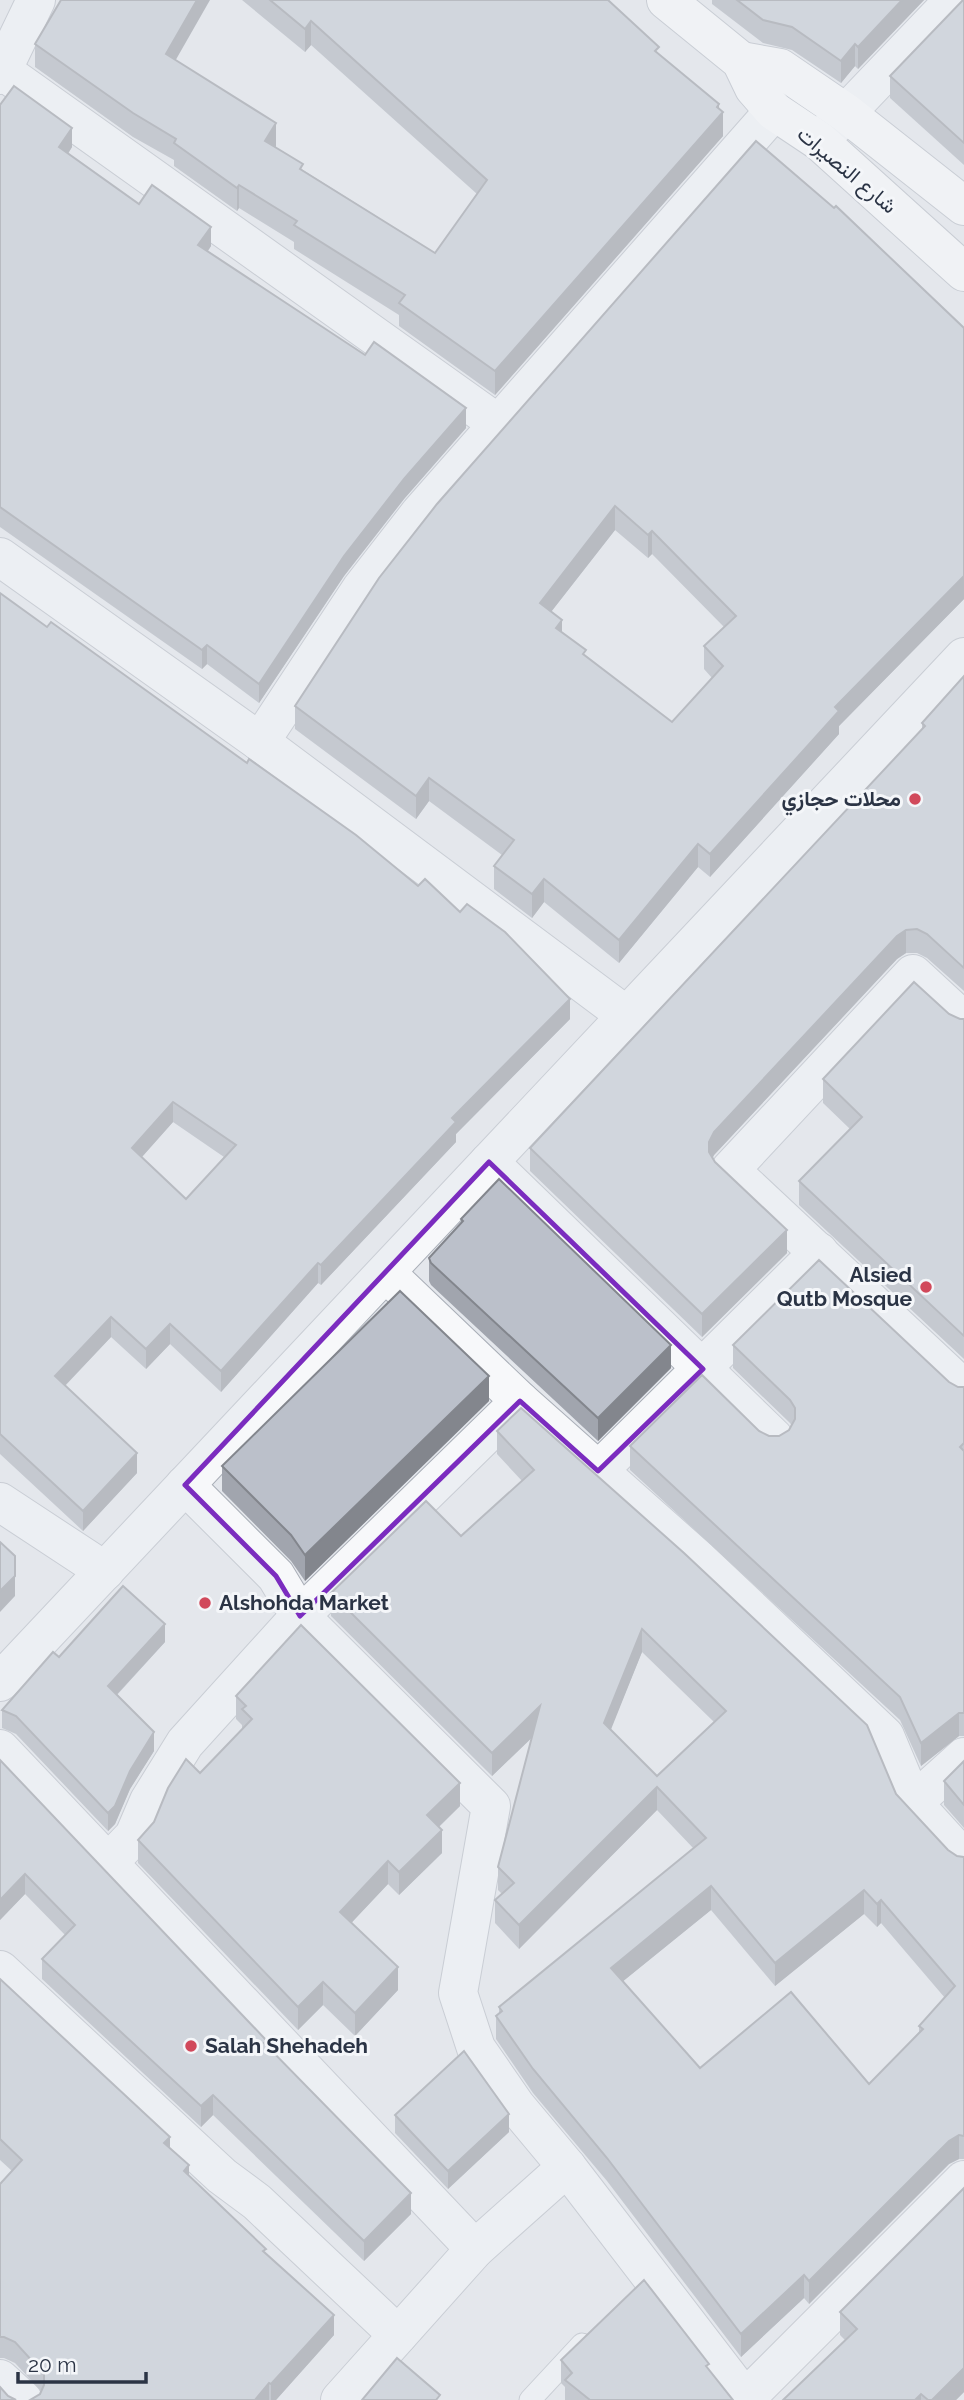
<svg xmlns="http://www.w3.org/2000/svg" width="964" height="2400" viewBox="0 0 964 2400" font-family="Raleway,Vazirmatn,sans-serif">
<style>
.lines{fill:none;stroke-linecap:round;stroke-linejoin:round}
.lane-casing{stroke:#a9aeb7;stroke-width:23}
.street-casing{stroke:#a9aeb7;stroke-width:40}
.secondary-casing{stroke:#a9aeb7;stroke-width:40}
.lane{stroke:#f7f8fa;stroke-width:21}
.street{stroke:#f7f8fa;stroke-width:38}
.secondary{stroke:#fff;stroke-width:38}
.wall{fill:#a1a5ae;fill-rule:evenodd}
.shaded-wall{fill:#83868d}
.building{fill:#bbc0ca;stroke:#83868d;stroke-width:2;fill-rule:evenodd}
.marked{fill:none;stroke:#7b2cbf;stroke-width:5;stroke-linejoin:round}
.poi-dot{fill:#d1495b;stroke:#f4f6f9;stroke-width:2.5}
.labels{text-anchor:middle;stroke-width:6;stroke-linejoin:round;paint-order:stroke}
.street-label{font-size:21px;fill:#2b3445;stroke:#f4f6f9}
.poi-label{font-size:21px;font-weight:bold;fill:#2b3445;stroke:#f4f6f9;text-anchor:end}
</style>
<rect width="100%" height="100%" fill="#e4e7ec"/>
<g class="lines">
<defs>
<path id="lane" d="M530 2400 582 2344"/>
<g id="street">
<path d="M0 69 497 423"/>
<path d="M0 75 36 0"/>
<path d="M823 137 954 0"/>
<path d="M0 557 260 742 627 1016"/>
<path d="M260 742 361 589 420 513 774 111"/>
<path d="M964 1021 913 974 730 1170 964 1389"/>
<path d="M489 1162 774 1438"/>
<path d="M386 1273 520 1401 699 1560 885 1736 913 1803 964 1859"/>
<path d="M598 1471 819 1252"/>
<path d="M185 1485 276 1576 300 1616 491 1806 458 1993 476 2048 516 2106 567 2167 746 2400"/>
<path d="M0 1502 105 1571"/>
<path d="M0 1682 964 657"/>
<path d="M0 1749 475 2249"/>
<path d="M913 1803 964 1757"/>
<path d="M110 1861 134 1836 149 1801 185 1743 300 1616 520 1401"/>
<path d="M0 1970 222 2176 257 2202 398 2335"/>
<path d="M0 2379 23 2400"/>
<path d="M745 2399 964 2180"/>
<path d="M340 2400 475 2249 567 2167"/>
</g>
<g id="secondary">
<path d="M666 0 741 61 754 88 774 111 819 141 964 272"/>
<path d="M741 61 780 68 846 113 964 206"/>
</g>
</defs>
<use href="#lane" class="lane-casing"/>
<use href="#street" class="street-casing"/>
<use href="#secondary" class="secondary-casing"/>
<use href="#lane" class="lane"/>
<use href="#street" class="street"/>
<use href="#secondary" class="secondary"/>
</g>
<g class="wall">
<path d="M242 0H608L659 54 719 108 723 136 495 395 399 326V315L294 249V242L239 208 237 211 174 166V160L133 137 35 67V44L176 60 276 146V147L303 170 435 253 477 194 311 45 305 52Z"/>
<path d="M712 0H924L858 69 855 66 841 83 792 50 763 43 712 4Z"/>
<path d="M964 0V165L890 98V76Z"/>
<path d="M0 105 72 147 68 154 139 204 211 246 208 251 466 428 404 499 344 576 259 703 207 664 202 669 0 527Z"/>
<path d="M964 328V599L839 726V734L710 877 698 867 619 963 544 902 532 918 494 889V866L502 855 429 801 416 819 295 729V706L379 578ZM615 530 648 558 652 554 724 627 704 646V669L712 678 672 722 586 657 562 632 551 612Z"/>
<path d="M0 593 570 1019 456 1134V1142L321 1285 318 1283 221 1392 170 1344 146 1369 111 1337 65 1386 137 1473 83 1531 0 1454ZM173 1122 224 1157 186 1199 142 1157Z"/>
<path d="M964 676V991L927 958 917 953H906L897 959 714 1155 712 1158 715 1162 787 1253 702 1337 530 1171V1148L922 729V723Z"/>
<path d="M949 1014 960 1019H964V1359L799 1205V1181L850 1129 823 1103V1079Z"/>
<path d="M461 1219 671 1368 598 1441 431 1285 429 1281V1258L461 1224Z"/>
<path d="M733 1345 949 1382 958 1387H964V1736H959L921 1766 900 1720 630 1470V1446L759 1431 769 1436H779L789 1430 792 1426 790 1423 733 1368Z"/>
<path d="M489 1401 305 1581 291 1561 222 1491V1466Z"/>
<path d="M497 1431 896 1794 948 1850 957 1856 964 1857V2159H959L949 2164 809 2304 804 2298 741 2357 607 2181 533 2093 496 2039V2016L499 2013V2007L694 1849 657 1810 519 1949 495 1923V1900L502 1894 498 1890V1867L532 1737 492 1776 331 1616V1593L461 1536 522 1481 497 1454ZM642 1652 714 1722 657 1776 610 1730ZM711 1910 775 1986 864 1914 877 1927 881 1923 945 1998 919 2026V2032L869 2084 700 2068 623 1981Z"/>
<path d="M165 1642 117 1695 154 1751 130 1789 115 1824 108 1831 16 1734 2 1728V1710L59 1657Z"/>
<path d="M236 1696 460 1806 439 1827 442 1853 399 1895 388 1884 351 1923 398 1990 355 2036 323 2005 298 2030 138 1863V1840L200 1773 242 1729V1725L236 1719Z"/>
<path d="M0 1760 267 2045 411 2214 364 2261 213 2115 201 2127 42 1979V1959L65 1935 25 1894 0 1920Z"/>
<path d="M964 1761V1828L944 1805V1781Z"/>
<path d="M0 1979 170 2148 189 2176 266 2254 334 2335 276 2400H30L40 2394 41 2391 15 2363 4 2358H0V2184L12 2171 0 2160Z"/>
<path d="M395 2115 509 2132 448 2189 395 2133Z"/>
<path d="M964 2188V2392L956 2400H783L845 2340 840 2335V2312Z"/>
<path d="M561 2360 709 2370 733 2400H565V2387L561 2383Z"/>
</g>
<g class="shaded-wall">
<path d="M197 0H210L166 77V54Z"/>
<path d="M902 0H924L858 69V47Z"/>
<path d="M311 21V45L305 52V29Z"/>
<path d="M855 44V66L841 83V61Z"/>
<path d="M719 104V117L723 112V136L495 395V371Z"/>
<path d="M276 123V146L265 164V141Z"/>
<path d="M72 128V147L59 167V147Z"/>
<path d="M239 185V208L237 211V188Z"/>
<path d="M211 227V246L198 265V245Z"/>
<path d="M466 408V428L404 499 344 576 259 703V684L344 556 404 479Z"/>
<path d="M615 506V530L540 626V603Z"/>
<path d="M652 531V554L648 558V535Z"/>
<path d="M964 576V599L839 726V734L710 877V854L835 707Z"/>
<path d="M562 620V643L556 628Z"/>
<path d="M207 645V664L202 669V650Z"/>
<path d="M429 778V801L416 819V796Z"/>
<path d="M698 844V867L619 963V940Z"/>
<path d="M544 879V902L532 918V894Z"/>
<path d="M906 930V953L897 959 714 1155 709 1166V1142L714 1132 897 936Z"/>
<path d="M570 999V1019L456 1134V1142L321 1285V1265L452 1118Z"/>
<path d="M173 1102V1122L132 1168V1148Z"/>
<path d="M787 1230V1253L702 1337V1314Z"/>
<path d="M318 1263V1283L221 1392V1371Z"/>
<path d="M111 1317V1337L55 1396V1376Z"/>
<path d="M170 1324V1344L146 1369V1349Z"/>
<path d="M671 1345V1368L598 1441V1418Z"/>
<path d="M489 1376V1401L305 1581V1555Z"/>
<path d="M137 1453V1473L83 1531V1511Z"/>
<path d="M15 1576V1596L0 1612V1591Z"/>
<path d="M165 1624V1642L108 1704V1686Z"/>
<path d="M642 1629V1652L604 1747V1723Z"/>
<path d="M540 1706V1730L492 1776V1753Z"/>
<path d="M959 1713V1736L921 1766V1743Z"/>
<path d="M154 1732V1751L130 1789 115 1824 108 1831V1813L130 1771Z"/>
<path d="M460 1783V1806L427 1838V1815Z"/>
<path d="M657 1787V1810L519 1949V1925Z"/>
<path d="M442 1830V1853L399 1895V1872Z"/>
<path d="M388 1861V1884L340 1935V1912Z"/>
<path d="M25 1874V1894L0 1920V1900Z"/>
<path d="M711 1886V1910L611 1991V1968Z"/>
<path d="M864 1890V1914L775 1986V1963Z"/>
<path d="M881 1900V1923L877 1927V1904Z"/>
<path d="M398 1967V1990L355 2036V2013Z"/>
<path d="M323 1982V2005L298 2030V2007Z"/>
<path d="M213 2095V2115L201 2127V2106Z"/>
<path d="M509 2114V2132L448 2189V2171Z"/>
<path d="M959 2135V2159L949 2164 809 2304V2281L949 2141Z"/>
<path d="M170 2137V2158L164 2143Z"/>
<path d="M189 2165V2186L184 2171Z"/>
<path d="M411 2193V2214L364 2261V2241Z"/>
<path d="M804 2275V2298L741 2357V2334Z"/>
<path d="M334 2315V2335L276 2400H271V2384Z"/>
<path d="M964 2368V2392L956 2400H932Z"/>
<path d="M269 2383V2400H255Z"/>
<path d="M921 2394V2400H915Z"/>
</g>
<g class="building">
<path d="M61 0H197L166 54 276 123 265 141 303 164 300 169 435 253 487 180 311 21 305 29 270 0H608L659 47 655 51 719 104 717 107 723 112 495 371 399 303 405 295 294 225 297 221 239 185 237 188 174 143 176 139 133 113 35 44Z"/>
<path d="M737 0H902L858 47 855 44 841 61 792 27 763 20Z"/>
<path d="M963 0H964V143L890 76Z"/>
<path d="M14 86 72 128 59 147 139 204 152 185 211 227 198 245 365 355 374 342 466 408 404 479 344 556 259 684 207 645 202 650 0 507V105Z"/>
<path d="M756 141 834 208 836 206 964 328V576L835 707 839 711 710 854 698 844 619 940 544 879 532 894 494 866 514 840 429 778 416 796 295 706 379 578 437 504ZM615 506 648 535 652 531 736 616 704 646 723 666 672 722 583 654 586 650 556 628 562 620 540 603Z"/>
<path d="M0 593 47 627 51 622 247 763 249 759 356 835 418 886 425 879 460 912 467 904 505 932 570 999 452 1118 456 1122 321 1265 318 1263 221 1371 170 1324 146 1349 111 1317 55 1376 137 1453 83 1511 0 1434ZM173 1102 236 1145 186 1199 132 1148Z"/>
<path d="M964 676V968L927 934 917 929 906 930 897 936 714 1132 709 1142V1152L715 1162 787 1230 702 1314 530 1148 925 726 922 723Z"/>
<path d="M914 982 949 1014 960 1019H964V1336L799 1181 862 1117 823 1079Z"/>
<path d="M499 1179 671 1345 598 1418 431 1263 429 1258 463 1221 461 1219Z"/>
<path d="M819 1260 949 1382 958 1387H964V1443L960 1447 964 1451V1713H959L921 1743 900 1697 630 1446 702 1375 759 1431 769 1436H779L789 1430 795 1419V1408L790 1400 733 1345Z"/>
<path d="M400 1291 489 1376 305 1555 291 1535 222 1466Z"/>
<path d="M521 1408 684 1553 867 1725 896 1794 948 1850 957 1856 964 1857V2136L959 2135 949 2141 809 2281 804 2275 741 2334 607 2158 533 2069 496 2016 502 2011 499 2007 706 1838 657 1787 519 1925 495 1900 514 1883 498 1867 540 1706 492 1753 331 1593 426 1501 461 1536 534 1470 497 1431ZM642 1629 726 1711 657 1776 604 1723ZM711 1886 775 1963 864 1890 877 1904 881 1900 955 1986 919 2026 923 2029 869 2084 791 1992 700 2068 611 1968Z"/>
<path d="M0 1542 15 1556V1576L0 1591Z"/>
<path d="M123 1586 165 1624 108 1686 154 1732 130 1771 115 1806 108 1813 16 1716 2 1710 53 1652 59 1657Z"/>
<path d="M301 1625 460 1783 427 1815 442 1830 399 1872 388 1861 340 1912 398 1967 355 2013 323 1982 298 2007 138 1840 154 1822 168 1788 186 1759 200 1773 252 1719 242 1709 246 1706 236 1696Z"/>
<path d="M0 1760 267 2041 264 2043 411 2193 364 2241 213 2095 201 2106 42 1959 75 1925 25 1874 0 1900Z"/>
<path d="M964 1761V1805L944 1781Z"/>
<path d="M0 1979 170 2137 164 2143 189 2165 184 2171 266 2249 263 2251 334 2315 271 2384 269 2383 255 2400H30L40 2394 44 2385V2374L15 2342 4 2337H0V2184L22 2160 0 2139Z"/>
<path d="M464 2051 509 2114 448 2171 395 2115Z"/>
<path d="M964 2188V2368L932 2400H928L921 2394 915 2400H783L857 2329 840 2312Z"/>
<path d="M644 2280 709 2364 706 2366 733 2400H590L565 2380 572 2373 561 2360Z"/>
<path d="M397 2358 440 2395 436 2400H362Z"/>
<path d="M0 2387 8 2396 16 2400H0Z"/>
</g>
<path d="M0 0H964V2400H0ZM489 1162 703 1369 598 1471 520 1401 300 1616 276 1576 185 1485Z" fill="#e4e7ec" fill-opacity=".55" fill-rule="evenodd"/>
<path class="marked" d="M489 1162 703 1369 598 1471 520 1401 300 1616 276 1576 185 1485Z"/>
<g class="poi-dot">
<circle cx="915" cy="799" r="7"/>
<circle cx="926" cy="1287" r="7"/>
<circle cx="205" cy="1603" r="7"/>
<circle cx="191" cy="2046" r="7"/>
</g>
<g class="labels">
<g class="street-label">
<text transform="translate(847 170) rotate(40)" y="7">شارع النصيرات</text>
</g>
<g class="poi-label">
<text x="901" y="806">محلات حجازي</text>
<text x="912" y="1282">Alsied<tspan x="912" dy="24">Qutb Mosque</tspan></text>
<text x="219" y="1610" text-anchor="start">Alshohda Market</text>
<text x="205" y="2053" text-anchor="start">Salah Shehadeh</text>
</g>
</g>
<path d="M18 2372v10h128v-10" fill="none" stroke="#2b3445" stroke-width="3.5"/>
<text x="28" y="2372" font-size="21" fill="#2b3445" stroke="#f4f6f9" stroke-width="5" paint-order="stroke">20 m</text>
</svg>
